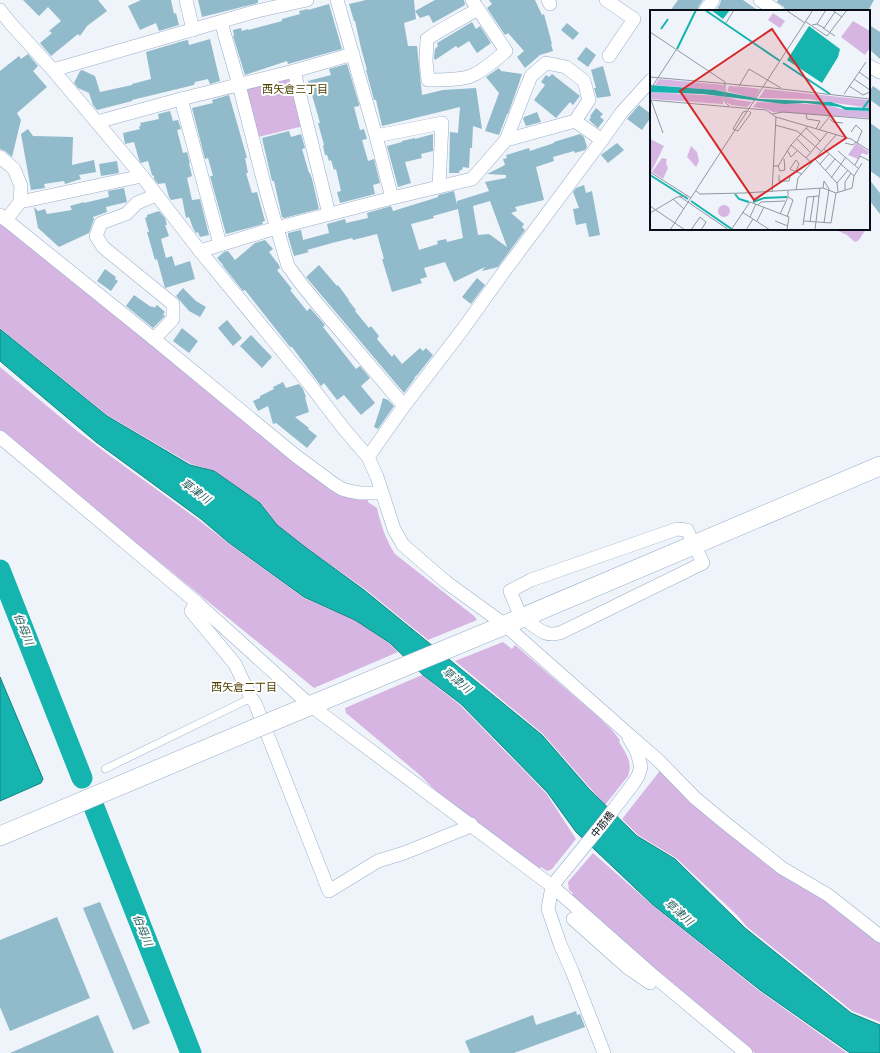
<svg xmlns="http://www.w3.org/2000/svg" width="880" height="1053" viewBox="0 0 880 1053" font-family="Quicksand,'Noto Sans JP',sans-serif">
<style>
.green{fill:#d6b5e2}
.water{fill:#16b4af;stroke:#128282}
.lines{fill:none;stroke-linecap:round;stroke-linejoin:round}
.river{stroke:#16b4af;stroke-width:21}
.building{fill:#91baca;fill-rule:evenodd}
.lane-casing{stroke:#97aecb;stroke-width:8}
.street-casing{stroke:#97aecb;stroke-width:14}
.secondary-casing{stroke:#97aecb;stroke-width:20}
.lane{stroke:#fff;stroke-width:7}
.street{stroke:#fff;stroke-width:13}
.secondary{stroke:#fff;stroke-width:19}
.secondary-bridge-casing{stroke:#97aecb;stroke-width:20;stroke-linecap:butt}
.secondary-bridge{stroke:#fff;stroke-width:19}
.labels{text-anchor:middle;stroke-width:4;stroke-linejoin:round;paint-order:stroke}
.street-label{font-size:10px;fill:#070e18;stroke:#fff}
.neighbourhood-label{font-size:11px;fill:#4e4100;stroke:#fff}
.water-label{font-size:11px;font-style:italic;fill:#275f5d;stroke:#fff}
.inset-river{fill:none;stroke:#16b4af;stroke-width:2}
.inset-road{fill:none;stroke:#9298a0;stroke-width:1}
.view{fill:#d62828;fill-opacity:0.15;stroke:#d62828;stroke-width:2}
.inset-edge{fill:none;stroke:#070e18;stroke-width:2}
</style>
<rect width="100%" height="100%" fill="#eff4fa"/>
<g class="green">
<path d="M288 78 294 82 304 126 258 137 246 93 249 87Z"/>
<path d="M0 223 166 356 331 490 340 494 368 498V502L377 508C381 525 385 538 395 554L474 616 477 620 428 640 365 589 305 547 277 525 261 503 214 471 191 464 107 415 0 328Z"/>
<path d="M834 229H866L859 240 855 242 847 235Z"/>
<path d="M0 367 76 430 109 455 200 521 228 543 304 598 355 620 390 644 398 652 314 688 0 432Z"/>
<path d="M503 642 512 649 515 645 596 715 611 729 620 740 619 742C626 753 633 763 628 776L605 805 590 788 543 734 455 661Z"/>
<path d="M422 675 460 705 546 793 576 839 552 869 547 871 541 867 539 870 436 791 421 776 346 713 345 708Z"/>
<path d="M659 772H663L834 905 880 942V1022L852 1011 747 927 737 915 676 858 638 835 622 819Z"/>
<path d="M593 853 651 904 758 990 847 1053H755L685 997 570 896 573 893 569 890 568 882Z"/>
</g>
<g class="water">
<path d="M0 329 107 416 190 465 214 471 260 503 277 525 305 547 364 590 542 735 589 789 637 836 675 859 745 928 851 1013 880 1025V1053H850L760 990 652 904 576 832 547 792 461 704 423 675 390 643 355 620 304 597 228 542 201 519 96 442 0 361Z"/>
<path d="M0 677 43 779 41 783 0 801Z"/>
</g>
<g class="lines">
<g class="river">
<path d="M0 570 82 778"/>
<path d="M94 807 191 1053"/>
</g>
</g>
<g class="building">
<path d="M23 0H98L107 11 87 26 80 36 78 34 51 56 40 43 52 33 49 31 61 21 48 7 39 16Z"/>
<path d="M141 0H171L174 14 176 13 179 25 159 31 156 23 140 30 128 6Z"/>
<path d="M198 0H258V3L202 17Z"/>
<path d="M366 0H414L415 11 435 0H464L465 5 433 23 429 15 420 18 415 11 416 19 404 23 408 46H417L422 95 443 90 476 88 482 129 473 126 472 148H470L469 168 463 167 462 170H460L459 173H449L450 132 458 133 460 107 382 126 376 100H374L366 70H367L361 48 355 21H354L349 4Z"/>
<path d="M489 0H535L542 15 544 14 552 44H551L553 51 540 55 525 68 517 57 524 51 508 33 505 35 487 8 492 4Z"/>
<path d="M678 0H703L699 6 697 11H670Z"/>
<path d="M721 0H743L759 11H721L717 8 720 4Z"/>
<path d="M778 0H874L868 11H785L784 7 777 2Z"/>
<path d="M329 4 342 49 288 64 287 61 245 75 233 36H234L233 30 241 28 242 31 248 29V30L282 21V19L300 14 299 11 308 9V10Z"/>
<path d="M472 22 476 29 480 26 491 43 477 53 469 41 458 48 456 46 435 60 434 58 435 49 438 46 437 43Z"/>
<path d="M567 23 579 33 573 40 561 30Z"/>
<path d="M869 25 880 32V59L869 49Z"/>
<path d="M210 39 220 81 210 84 208 79 195 82 194 85 132 100V101L97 110 93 105 89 93 78 88 74 83 80 71 82 70 95 76 100 92 132 85V84L151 79 146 52 183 41 188 40 189 45Z"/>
<path d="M586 47 596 55 588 67 577 59Z"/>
<path d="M28 54 38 66 33 71 47 87 17 113 21 120 12 157 5 151 0 149V71L19 56 21 59Z"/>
<path d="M347 64 359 104V106L354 107 360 130 364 129 367 139 362 140 368 161 374 159 380 183 373 185 375 194 340 203 337 192 341 191 336 169 334 170 331 160 329 161 327 155H325L323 146 324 145 318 123H320L308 81 331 75 329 69Z"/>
<path d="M603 66 611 96 597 98 594 88H596L591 70Z"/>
<path d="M499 68 501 71 522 74 517 89 508 114H507L499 135 485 131 499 93 486 77Z"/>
<path d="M552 74 580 96 573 105 570 102 556 118 534 100 545 85 541 82 546 75 549 77Z"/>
<path d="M873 86 880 91V107L869 99V92Z"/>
<path d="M229 95 247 158H245L248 173H246L252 193 257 192 265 221 262 222 263 224 226 234 210 176H213L208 158 205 159 192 108 213 103 212 100Z"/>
<path d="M639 105 651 114V117L642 130 627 119Z"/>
<path d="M596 108 603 114 600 117 604 120 598 128 589 120 591 117 590 116Z"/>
<path d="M170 111 173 121 178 120 181 129 177 130 183 153 187 152 190 163H189L192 176 187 178 192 200 200 199 209 235 200 237 198 232 196 233 193 228 189 217 186 218 182 198 171 200 169 197 165 183 158 184 154 179V176L152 175 148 161 141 163 139 160 134 142 125 144 123 133 140 129 139 126H141L140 123 159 119 158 114Z"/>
<path d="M537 112 541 122 526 126 523 119 524 117Z"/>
<path d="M869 122 880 130V178L869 170Z"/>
<path d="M28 129 33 136 73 137 72 165 94 160 96 172 79 175 81 179 65 184 64 181 44 184 45 188 31 190 21 134Z"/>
<path d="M289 131 291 137 301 134 305 148 302 149 309 173H310L312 179 319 209 284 218 282 217 274 181H272L262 138Z"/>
<path d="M433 134V151L421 154 422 158 405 162 411 183 398 187 387 146 402 142V141L415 138V139Z"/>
<path d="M580 134 584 137 587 147 585 150 575 153 574 151 553 157 554 161 536 167 544 200 515 207 517 211 511 213 524 224 522 227 525 230 498 267 482 271 485 267 454 282 445 262 424 268 427 277 420 279 422 283 392 292 382 259H384L377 234 353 240 352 238 332 243 307 250 309 252 294 256 288 236V233L301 230 303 240 329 233 327 224 345 219 346 223 368 218 367 213 391 206 393 211 432 199 438 197V195L454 191 457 205V201L489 191 485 182 506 178V175L487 174 505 165 503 159 507 158 506 155 529 148 530 151 554 143V142ZM490 201 507 247 489 234 478 235 473 206ZM458 209 463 238 447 242 446 239 437 241 438 244 419 250 411 224 434 218 433 216Z"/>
<path d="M617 143 624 150 608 163 601 155Z"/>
<path d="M117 161 119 173 101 176 99 164Z"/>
<path d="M869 179 880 193V214L869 200Z"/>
<path d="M584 185 586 193 592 191 600 235 589 237 586 223 576 225 573 209 579 208 573 192 576 188Z"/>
<path d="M124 188 127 202 106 207 107 212 93 217 94 219 89 233 59 247 38 228 34 207 38 211 45 209 47 214 72 210 70 206 84 202V203L109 197 108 191Z"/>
<path d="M159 211 165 218 167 225H165L169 236 161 239 166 258 172 256 175 266 190 261 195 279 165 288 157 259 155 260 147 232H149L145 218 147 217V215Z"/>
<path d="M265 240 273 249 269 252 279 265 280 268 277 270 292 289 290 290 307 311 310 308 325 325 323 327 356 369 360 366 370 378 361 386 375 403 361 415 344 395 337 400 324 383 321 386 292 347H290L245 290 243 291 223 266V265L217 258 224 252 228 251 235 260 255 243Z"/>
<path d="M319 265 337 286 338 285 349 300H348L356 310 355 311 369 328 371 326 379 336 377 339 392 357 394 354 402 364 420 348 423 351 426 348 433 355 418 374 414 378H415L404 393 306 277Z"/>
<path d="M105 269 116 277 115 279 118 281 111 291 97 281Z"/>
<path d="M477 278 485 285 471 304 462 297Z"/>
<path d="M183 288 196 301 206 307 200 317 189 311 176 296Z"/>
<path d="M134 295 151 307 152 306 154 308 157 305 165 312 163 314 165 316 153 328 126 306Z"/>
<path d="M227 320 242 338 233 346 218 328Z"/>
<path d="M182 328 198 341 189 353 173 341Z"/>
<path d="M251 335 272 357 262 368 240 346Z"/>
<path d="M283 382 286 388 299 384 303 389 306 397H305L309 412 295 417 309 428 308 429 317 436 307 448 276 423 273 424 268 406 258 411 253 401 260 398V396L274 389 273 387Z"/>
<path d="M383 398 388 400 394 406 378 429 374 427 380 409Z"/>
<path d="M100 902 150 1023 133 1030 83 908Z"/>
<path d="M57 917 90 998 10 1031 0 1007V940Z"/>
<path d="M576 1011 577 1015 580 1014 585 1027 514 1053H470L465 1041 533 1015 536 1025Z"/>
<path d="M98 1015 114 1053H10Z"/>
</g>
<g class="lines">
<defs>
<path id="lane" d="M105 769 251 698"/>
<g id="street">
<path d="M186 0 193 30"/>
<path d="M472 0 506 51C495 60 484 71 471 76 462 80 438 80 428 80L426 61 427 39C443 28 461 19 478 9"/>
<path d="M548 0 550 4"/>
<path d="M606 0 634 19 609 56"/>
<path d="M760 0 777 11"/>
<path d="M0 10 11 24 53 70 142 176 200 251 311 386 344 429 368 457 377 477 394 529 403 545 446 582 505 625 627 733 659 761 695 798 724 822 782 868 828 895 880 936"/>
<path d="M705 11 713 0"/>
<path d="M221 22 239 85 266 191 288 266 302 285 315 301 404 406"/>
<path d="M869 66 880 72"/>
<path d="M53 70 257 11 307 0"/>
<path d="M294 71 329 214"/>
<path d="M181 99 220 244"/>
<path d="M97 122 181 99 294 71 353 54"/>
<path d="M376 136 442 123 439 186"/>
<path d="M506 140 531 76 546 63 566 67 584 81 589 100 575 121"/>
<path d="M0 157 14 169 21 186 20 202"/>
<path d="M392 198 472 179 506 140 575 121 602 140"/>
<path d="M0 215 154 339 296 456 334 484 342 489 349 491 360 493H381"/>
<path d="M6 220 20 202 142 176"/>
<path d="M200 251 276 228 392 198 376 136 337 0"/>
<path d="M154 339 173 319V304L103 247 96 236 101 223 126 214 137 203 156 195"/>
<path d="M0 437 196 602 310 705 552 886 655 977 746 1053"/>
<path d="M368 457 404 406 463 329 503 273 602 140 622 112 651 80"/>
<path d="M196 602 191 611 235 664 251 698 255 703 329 891 378 861 404 853 466 828 471 824"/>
<path d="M518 610 510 591 531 580 677 529 687 530 703 563 560 633C546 636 542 632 530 623"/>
<path d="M573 919 628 968 650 983"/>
<path d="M604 1053 572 971 560 944 548 909 552 886 604 822 633 784 638 776 641 767 637 752 629 738"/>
</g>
<g id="secondary">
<path d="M273 721 505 625 880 466"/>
<path d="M0 836 254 729"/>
</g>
</defs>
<use href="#lane" class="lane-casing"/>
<use href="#street" class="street-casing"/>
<use href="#secondary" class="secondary-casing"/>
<use href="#lane" class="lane"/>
<use href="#street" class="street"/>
<use href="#secondary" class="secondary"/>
<defs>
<path id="secondary-bridge" d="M254 729 273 721"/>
</defs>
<use href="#secondary-bridge" class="secondary-bridge-casing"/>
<use href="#secondary-bridge" class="secondary-bridge"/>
</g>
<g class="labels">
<g class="street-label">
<text transform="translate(602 824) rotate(-51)" y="4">中筋橋</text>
</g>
<g class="neighbourhood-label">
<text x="295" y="93">西矢倉三丁目</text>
<text x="244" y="691">西矢倉二丁目</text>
</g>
<g class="water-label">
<text transform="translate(196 491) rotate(36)" y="4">草津川</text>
<text transform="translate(24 629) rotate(68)" y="4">伯母川</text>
<text transform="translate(457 680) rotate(40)" y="4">草津川</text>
<text transform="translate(679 912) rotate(41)" y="4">草津川</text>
<text transform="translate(143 930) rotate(68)" y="4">伯母川</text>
</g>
</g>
<g transform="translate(650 10)">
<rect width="220" height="220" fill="#eff4fa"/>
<path d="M123 3 135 11 130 18 118 10ZM203 11 220 21V38L215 45 191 27ZM9 69 74 75V81L5 75ZM79 76 95 77 110 79 105 88 99 87 77 81ZM115 79 218 90 214 96 220 90V98L158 89 109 88ZM0 82 71 86 74 87 73 94 0 89ZM76 87 88 90 102 92 97 97 81 95 76 92ZM107 92 177 95 195 100 220 101V108L123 102 116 99 103 97ZM0 129 14 136 1 162 0 161ZM206 133 219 142 217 145 212 143 208 149 198 145ZM41 136 47 142 49 151 46 157 37 147ZM12 148 17 149 16 153 18 158 13 169 2 162ZM68 201a6 6 0 1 1 12 0a6 6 0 1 1-12 0Z" fill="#d6b5e2"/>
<path d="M61 0H80L73 9ZM159 16 190 39 188 47 172 73 137 50ZM0 75 65 80 110 89 181 92 196 97 220 98V101L195 100 190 97 156 93 134 94 53 84 0 82Z" fill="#16b4af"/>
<path class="inset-river" d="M55 0 130 51M11 19 18 9M27 39 46 0M133 53 180 84M212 100 219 90M0 165 38 189M85 184 89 189 99 192M41 191 83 220M103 192 114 188 137 187"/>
<path class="inset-road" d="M136 0 155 13M182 0 192 7M156 12 177 26 197 0M76 13 84 0M167 14 174 18 185 2M162 15 167 14 176 0M173 18 185 26M0 22 75 72V92L79 96M209 62 220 70M0 67 114 77 220 89M204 69 220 80M89 76 99 59 131 78M199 76 213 85 220 82M0 80 26 40M194 84 216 52M0 90 116 100 126 107 201 129 220 141M1 90 13 123M97 101 93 102 83 119 88 121 101 103 99 101M122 104 133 102 220 109M156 104 157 109 170 111 166 119M180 109 183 112 193 113M125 115 147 121 172 142M158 116 141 135 162 153M156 118 170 131M169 120 180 106M201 122 206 115 212 121 207 133M147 129 160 142M195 133 203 135 206 132M137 140 141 147 147 141M188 141 208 158M156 148 177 123M165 149 187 173 188 182M170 154 179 144M205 155 210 146 220 151M124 156H128L141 135M128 156 130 161 135 160 134 149M146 161 149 154 146 150 140 159 142 160 152 164M175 161 185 149M0 162 41 188M129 165V171H139L140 167M204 166 212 153M181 168 196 147M187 173 198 160M173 178 174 171 179 179 174 213M146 180 148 168 186 125M195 180V172L201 163M46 181 50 184 94 183 173 178 186 183 202 178 204 166 174 139M122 182 126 107M29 186 79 220M23 189 34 199M108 195 111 192 135 191M0 196 35 220M92 202 120 220M0 203 27 187 37 186M130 204 138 187V181M100 207 106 194M137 207 143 190 138 187M107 211 114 197M125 211 138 216M154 211 181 213 186 183M160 212 164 186M153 215 157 187 169 186M20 220 163 0M41 220 50 207 56 212 51 220M81 220 100 192 139 207 137 220M96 220 103 209M165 220 170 178"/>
<path class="view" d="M122 19 196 128 104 190 30 81Z"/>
<rect width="220" height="220" class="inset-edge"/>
</g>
</svg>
